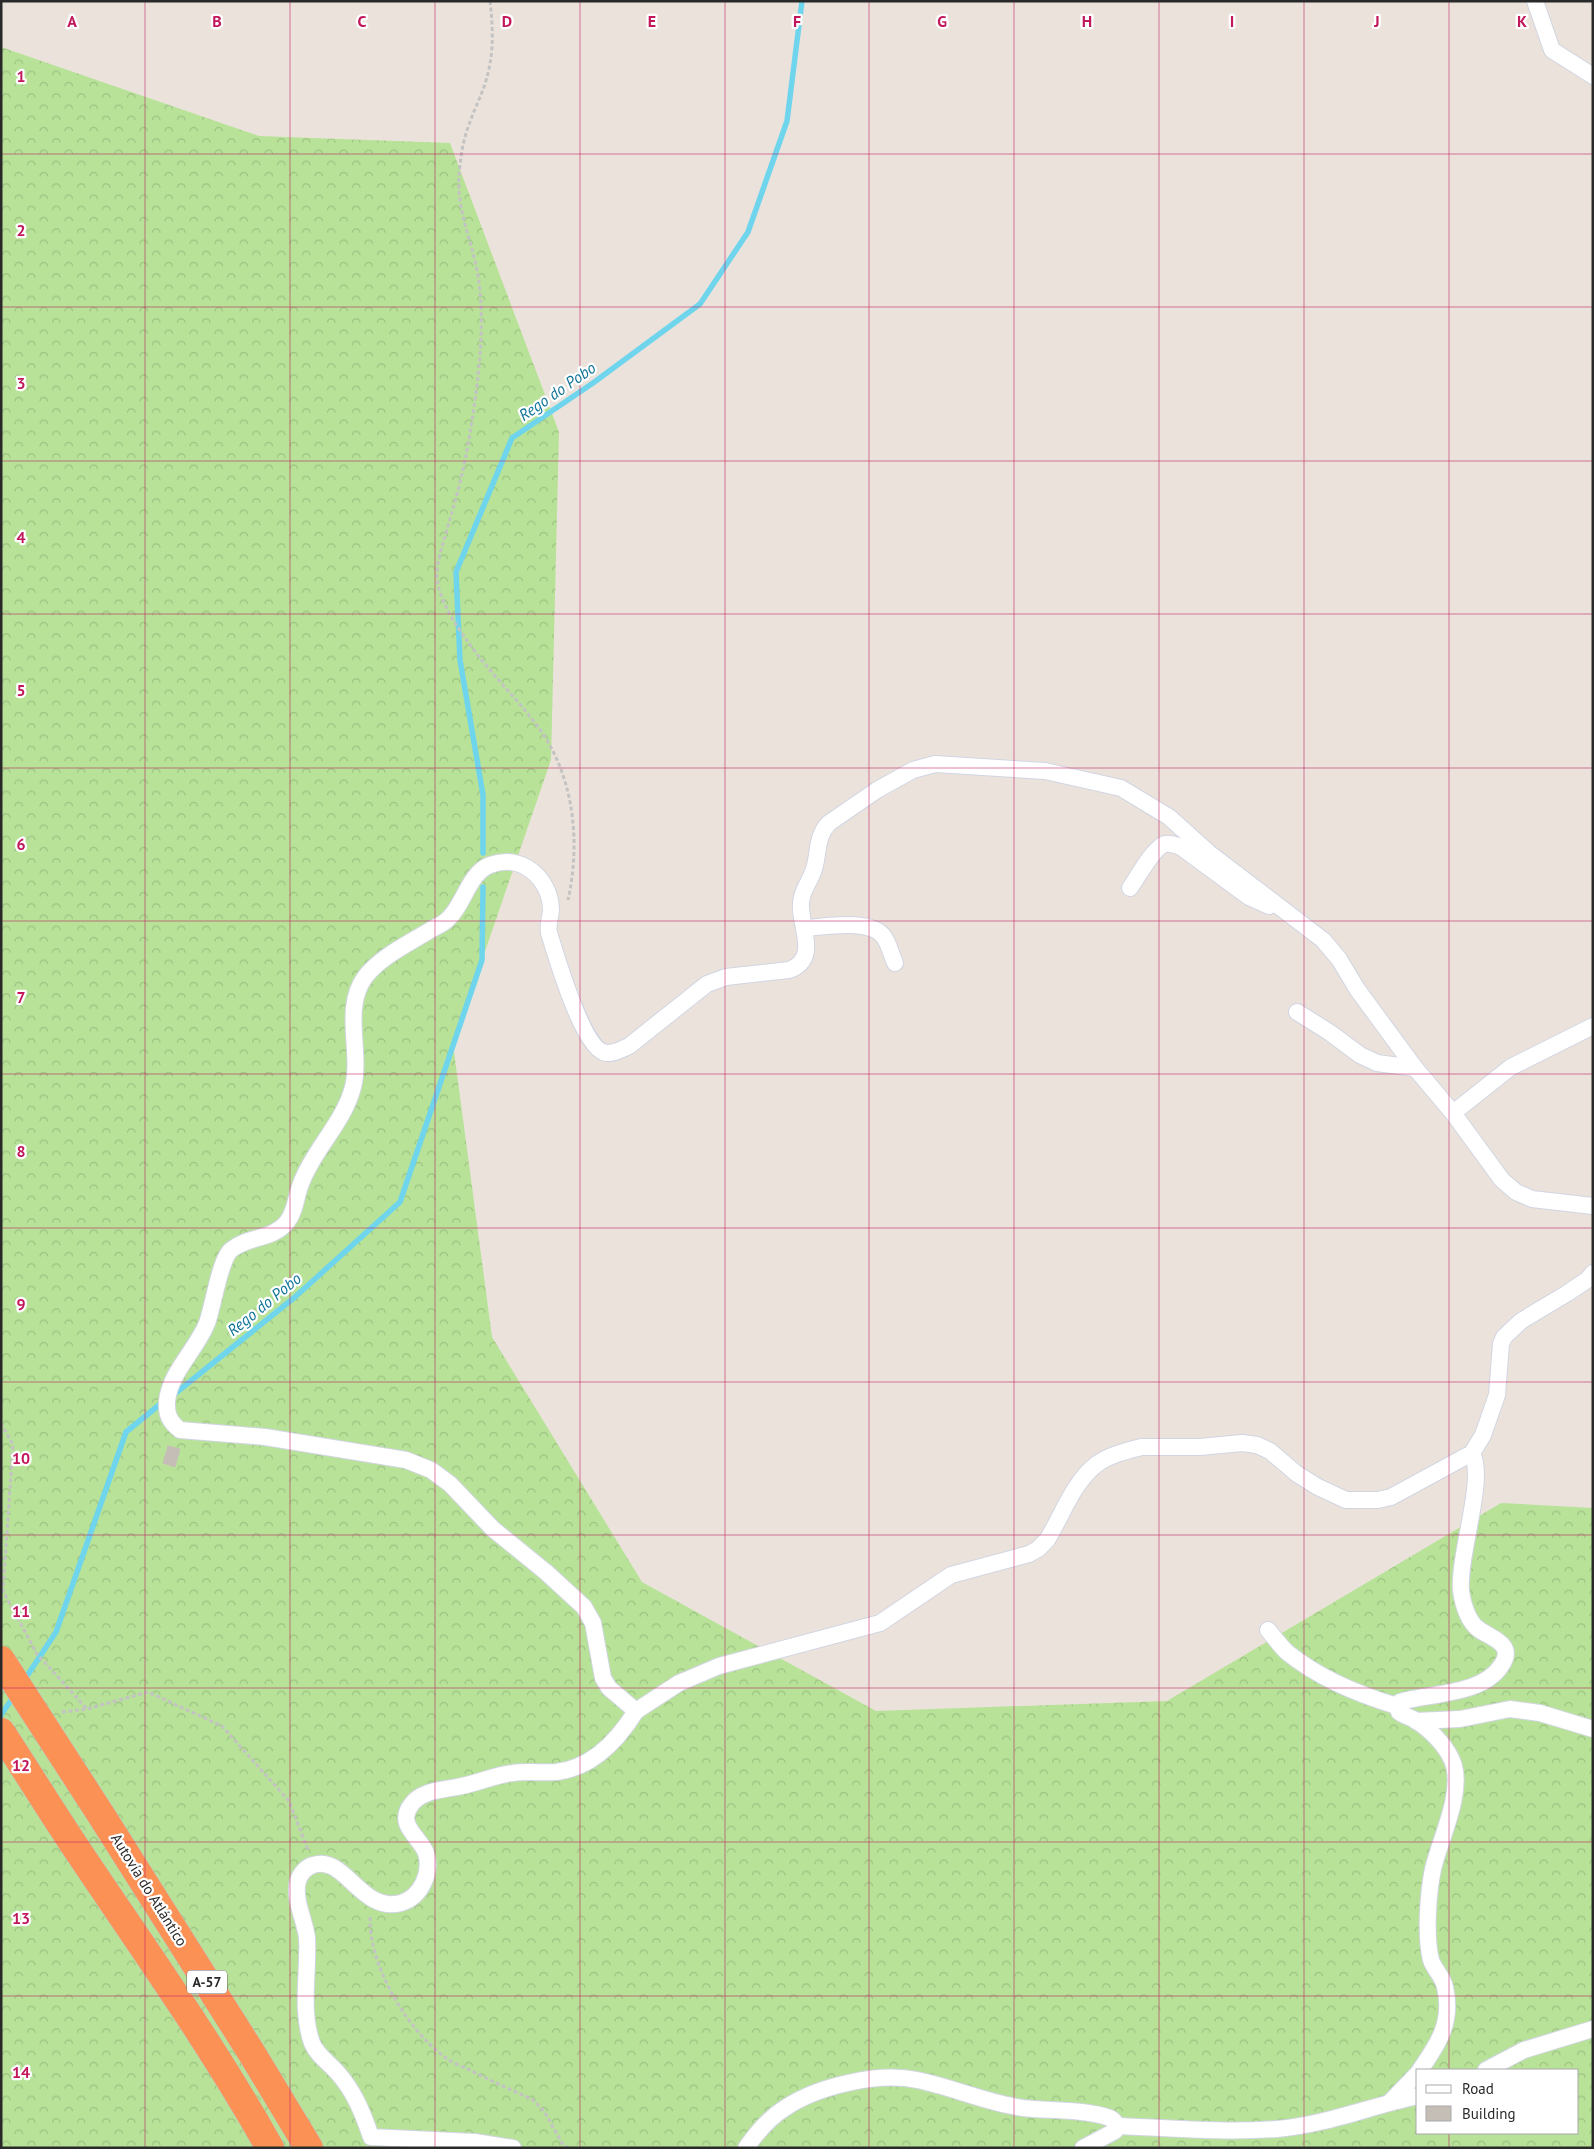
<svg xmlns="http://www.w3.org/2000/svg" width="1594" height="2149" viewBox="0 0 1594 2149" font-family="'PT Sans',sans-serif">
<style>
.forest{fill:url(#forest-crowns);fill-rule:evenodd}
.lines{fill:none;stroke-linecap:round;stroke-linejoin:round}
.stream{stroke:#6fd5ed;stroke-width:5.5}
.building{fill:#c4beb7;stroke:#c7bfb5}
.minor-casing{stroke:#d1d5e2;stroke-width:18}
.motorway-casing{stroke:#c3c3c3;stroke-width:29}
.path{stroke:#c3c3c3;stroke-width:3;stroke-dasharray:4 2.5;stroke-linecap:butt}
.minor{stroke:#fff;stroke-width:16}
.motorway{stroke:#fc9156;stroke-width:28}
.motorway-bridge-casing{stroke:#c3c3c3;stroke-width:29;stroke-linecap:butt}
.motorway-bridge{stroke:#fc9156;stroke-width:28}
.grid{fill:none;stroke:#c2185b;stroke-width:1;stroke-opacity:0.55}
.labels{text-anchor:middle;stroke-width:4.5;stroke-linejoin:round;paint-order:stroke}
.shield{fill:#fff;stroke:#696969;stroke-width:1}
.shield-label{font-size:14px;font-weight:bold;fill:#292929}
.street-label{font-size:15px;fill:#292929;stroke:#fff}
.water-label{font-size:16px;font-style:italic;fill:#0f7398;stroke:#fff}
.grid-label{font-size:16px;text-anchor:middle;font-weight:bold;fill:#c2185b;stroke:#fff;stroke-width:4.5;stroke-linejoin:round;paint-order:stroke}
</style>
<defs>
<pattern id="forest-crowns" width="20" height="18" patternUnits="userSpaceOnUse" patternTransform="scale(1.25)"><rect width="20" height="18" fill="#b7e298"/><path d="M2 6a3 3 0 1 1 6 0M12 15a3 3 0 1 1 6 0" fill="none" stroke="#9dc283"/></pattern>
</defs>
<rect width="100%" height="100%" fill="#ebe3db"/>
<path class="forest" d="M1 47 259 136 450 143 559 432 551 760 453 1044 492 1337 642 1582 876 1711 1167 1701 1501 1503 1593 1508V2148H1ZM1418 2070H1578V2133H1418Z"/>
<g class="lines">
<g class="stream">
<path d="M483 853V795L460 660 456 572 512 438 593 383 700 304 748 232 787 121 802 1"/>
<path d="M172 1396 295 1297 400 1202 482 960 483 887"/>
<path d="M23 1682 56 1632 126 1432 164 1401"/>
<path d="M1 1715 14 1696"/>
</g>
</g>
<path class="building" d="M168 1446 180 1449 175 1467 163 1463Z"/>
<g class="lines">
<defs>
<g id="minor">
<path d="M1535 1 1552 50 1593 76"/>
<path d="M1130 888C1137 878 1154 847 1165 844 1170 843 1176 845 1181 847L1249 897 1269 906"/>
<path d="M804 928C825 927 871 918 884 937 889 944 891 954 895 963"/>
<path d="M1297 1012 1329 1032 1360 1055 1377 1063 1415 1068"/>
<path d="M1453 1113 1511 1067 1593 1026"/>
<path d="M1593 1206 1532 1199 1516 1192 1502 1180 1453 1113 1415 1068 1357 989 1339 959 1323 940 1209 853 1169 817 1121 788 1045 771 935 764 913 770 877 790 829 823C816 836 819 853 814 869 811 879 804 888 802 897 795 920 823 958 789 970L726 977 707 984 629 1046C622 1049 614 1054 606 1053 583 1050 556 955 549 933 547 925 551 917 551 909 550 878 521 853 490 865 469 873 464 904 449 918 445 923 438 926 432 929 410 943 381 956 365 977 342 1009 362 1051 353 1087 344 1122 315 1148 302 1181 296 1194 296 1211 287 1222 273 1240 247 1236 231 1250 220 1259 213 1307 207 1323 197 1349 170 1372 167 1401 166 1415 170 1422 180 1430L265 1437 406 1460 431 1470 450 1484 493 1529 547 1573 584 1607 593 1623 603 1678 609 1688 636 1711 679 1683 719 1666 880 1623 951 1575 1029 1554 1038 1549 1047 1540C1062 1516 1073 1482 1097 1464 1109 1455 1126 1451 1141 1447H1200L1242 1443 1257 1445 1270 1451 1297 1474 1318 1487 1346 1500H1378L1391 1497 1472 1453 1483 1435 1497 1395 1501 1344 1504 1337 1521 1321 1566 1294 1587 1280 1593 1273"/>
<path d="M1268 1630C1274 1637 1281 1647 1288 1653 1319 1678 1360 1695 1397 1706"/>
<path d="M1416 1721 1460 1719 1510 1709 1540 1713 1593 1729"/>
<path d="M1420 2070C1439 2043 1453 2021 1445 1987 1443 1977 1434 1969 1431 1960 1425 1936 1428 1893 1433 1869 1440 1839 1462 1796 1454 1766 1449 1748 1431 1730 1415 1720 1410 1717 1404 1716 1399 1712L1397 1706 1400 1702C1430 1693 1482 1695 1501 1666 1517 1643 1489 1638 1477 1628 1467 1619 1463 1604 1461 1591 1458 1554 1486 1480 1472 1453"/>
<path d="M1486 2070 1524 2050 1593 2029"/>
<path d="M1391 2101 1418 2073"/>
<path d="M1117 2126C1170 2128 1224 2133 1277 2129 1325 2125 1371 2106 1418 2096"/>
<path d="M513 2148 475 2142 371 2137C363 2113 354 2091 337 2072 328 2062 317 2055 312 2043 300 2010 309 1972 307 1938 305 1920 293 1899 298 1881 300 1874 306 1867 313 1865 345 1854 361 1914 401 1903 421 1897 432 1873 426 1853 420 1837 396 1825 411 1805 420 1791 442 1790 457 1787 476 1784 494 1775 513 1773 527 1771 542 1773 556 1772 593 1768 618 1740 636 1711"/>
<path d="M746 2148C757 2132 769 2118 785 2108 818 2086 878 2072 917 2080 952 2087 987 2103 1023 2108 1049 2111 1085 2109 1110 2118 1114 2120 1115 2122 1117 2126L1115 2131 1083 2148"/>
</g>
<g id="motorway">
<path d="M1 1732C28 1773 53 1814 80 1854 145 1951 213 2046 270 2148"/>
<path d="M103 1818 251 2052 309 2148"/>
</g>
</defs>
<use href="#minor" class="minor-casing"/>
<use href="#motorway" class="motorway-casing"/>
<g class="path">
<path d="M490 1C493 27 494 52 487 77 483 93 475 107 470 122 463 139 460 159 459 178 457 211 473 244 478 276 486 324 478 385 470 433 465 465 457 496 448 526 444 542 436 561 437 578 439 600 455 624 468 642 489 672 516 697 538 727 574 775 581 842 568 900"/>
<path d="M1 1423 13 1445 3 1591 37 1654 87 1709"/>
<path d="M62 1712 87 1709 148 1692 222 1726 289 1801 308 1850"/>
<path d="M370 1917C369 1966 407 2030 446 2058 453 2063 463 2067 470 2070 491 2081 512 2090 533 2100L544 2111 562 2143 568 2148"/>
</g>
<use href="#minor" class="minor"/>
<use href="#motorway" class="motorway"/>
<defs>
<path id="motorway-bridge" d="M1 1660 103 1818"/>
</defs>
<use href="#motorway-bridge" class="motorway-bridge-casing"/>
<use href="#motorway-bridge" class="motorway-bridge"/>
</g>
<path class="grid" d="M145 1V2148M290 1V2148M435 1V2148M580 1V2148M725 1V2148M869 1V2148M1014 1V2148M1159 1V2148M1304 1V2148M1449 1V2070M1 154H1593M1 307H1593M1 461H1593M1 614H1593M1 768H1593M1 921H1593M1 1074H1593M1 1228H1593M1 1382H1593M1 1535H1593M1 1688H1593M1 1842H1593M1 1996H1593M1449 2133V2148"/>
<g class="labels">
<rect class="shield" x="187" y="1970.5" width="40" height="23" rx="4"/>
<g class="shield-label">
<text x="207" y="1987">A-57</text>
</g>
<g class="street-label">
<text transform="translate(149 1890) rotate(58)" y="5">Autovía do Atlántico</text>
</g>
<g class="water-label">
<text transform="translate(557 391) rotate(-35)" y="6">Rego do Pobo</text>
<text transform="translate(264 1304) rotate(-39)" y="6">Rego do Pobo</text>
</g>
</g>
<g class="grid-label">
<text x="72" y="27">A</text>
<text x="217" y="27">B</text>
<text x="362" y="27">C</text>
<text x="507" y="27">D</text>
<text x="652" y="27">E</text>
<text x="797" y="27">F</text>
<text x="942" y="27">G</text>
<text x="1087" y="27">H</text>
<text x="1232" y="27">I</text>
<text x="1377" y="27">J</text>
<text x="1522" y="27">K</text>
<text x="21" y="82">1</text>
<text x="21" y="236">2</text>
<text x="21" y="389">3</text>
<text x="21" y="543">4</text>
<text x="21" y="696">5</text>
<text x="21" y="850">6</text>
<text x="21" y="1003">7</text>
<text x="21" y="1157">8</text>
<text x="21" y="1310">9</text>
<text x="21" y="1464">10</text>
<text x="21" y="1617">11</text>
<text x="21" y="1771">12</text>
<text x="21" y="1924">13</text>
<text x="21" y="2078">14</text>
</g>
<rect width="1594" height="2149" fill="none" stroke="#292929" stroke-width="5"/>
<rect x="1416" y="2069" width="162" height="65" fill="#ffffff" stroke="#a9a9a9"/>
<rect x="1426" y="2085" width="25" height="8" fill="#ffffff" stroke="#a9a9a9"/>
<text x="1462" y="2094" font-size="15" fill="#292929">Road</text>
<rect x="1426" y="2106" width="25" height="15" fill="#c4beb7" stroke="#a9a9a9"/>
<text x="1462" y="2119" font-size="15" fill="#292929">Building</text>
</svg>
